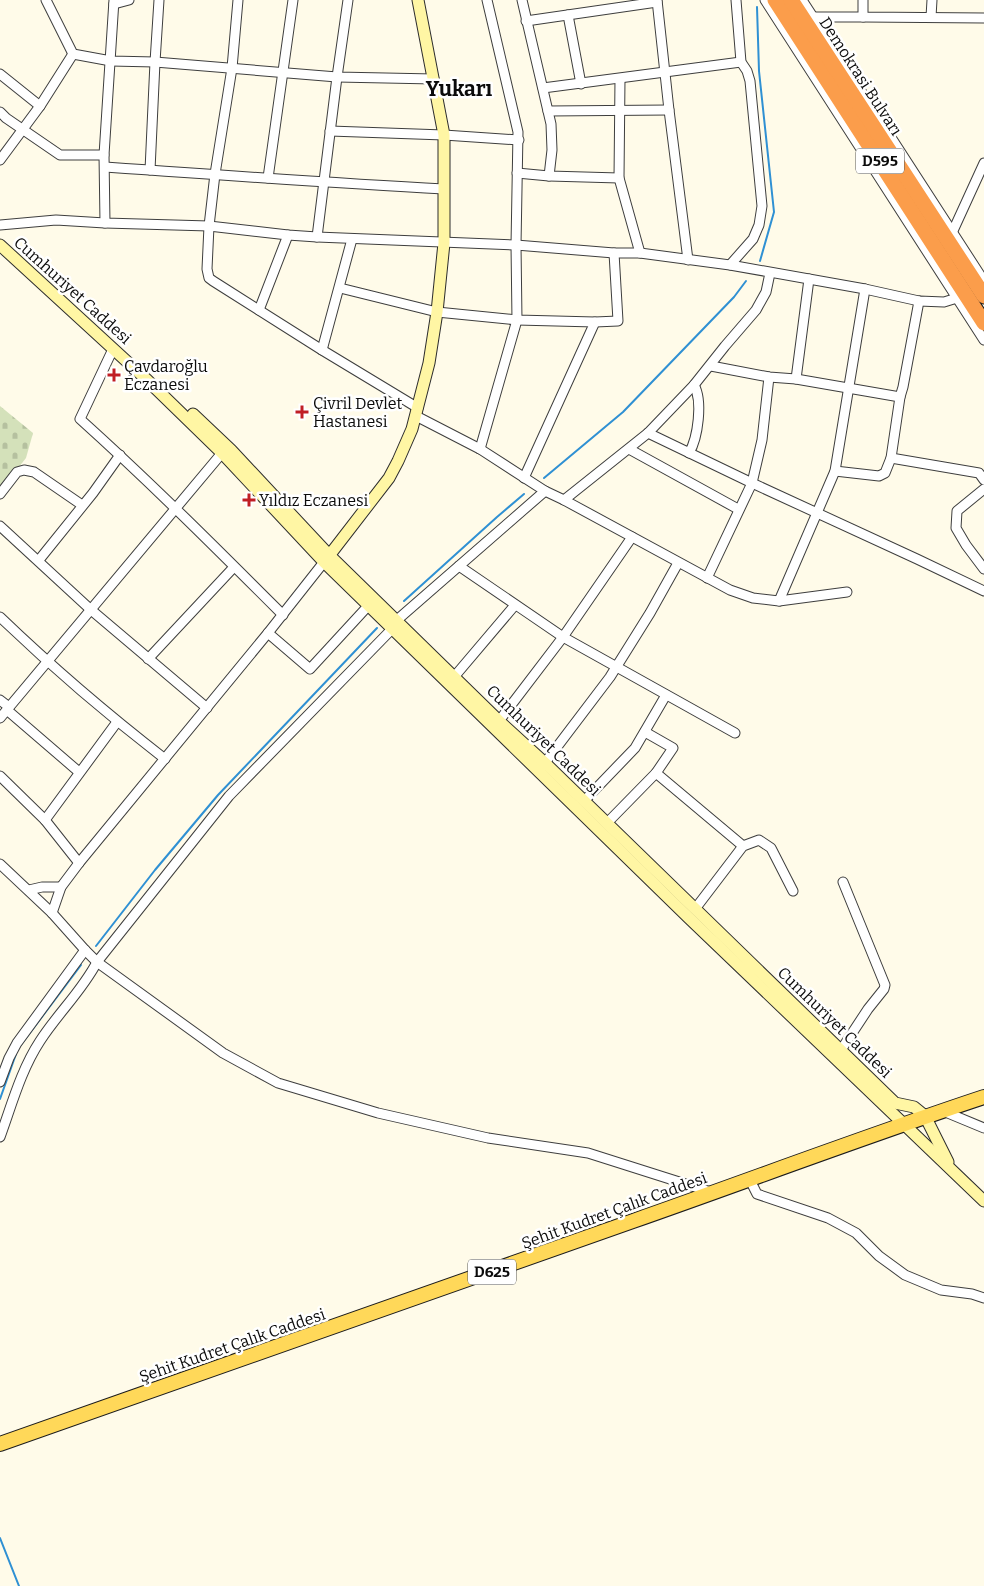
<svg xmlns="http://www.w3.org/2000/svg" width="984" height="1586" viewBox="0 0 984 1586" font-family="Bitter,serif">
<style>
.cemetery{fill:url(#cemetery-stones)}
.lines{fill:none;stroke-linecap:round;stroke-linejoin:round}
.stream{stroke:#2f90d3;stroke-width:2}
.street-casing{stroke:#3e3e3e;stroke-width:11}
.secondary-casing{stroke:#2d2d2d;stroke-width:13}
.primary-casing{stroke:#1c1c1c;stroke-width:16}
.highway-casing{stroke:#1c1c1c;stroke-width:17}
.street{stroke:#fff;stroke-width:9}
.secondary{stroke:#fff6a4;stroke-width:11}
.primary{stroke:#ffd859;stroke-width:14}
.highway{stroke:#fb9d4b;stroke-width:15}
.poi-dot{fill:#c01e24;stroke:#fff;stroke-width:2}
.labels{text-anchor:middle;stroke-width:5;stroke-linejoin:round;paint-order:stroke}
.shield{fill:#fff;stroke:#545454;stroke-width:1}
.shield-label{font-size:15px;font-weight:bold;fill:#0b0b0b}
.street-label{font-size:16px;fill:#0b0b0b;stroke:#fff}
.poi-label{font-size:16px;fill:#0b0b0b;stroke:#fff;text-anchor:start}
.district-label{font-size:21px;font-weight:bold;fill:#0b0b0b;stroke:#fff}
</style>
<defs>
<pattern id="cemetery-stones" width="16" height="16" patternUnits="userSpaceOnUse" patternTransform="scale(1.25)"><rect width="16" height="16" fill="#d4e1ba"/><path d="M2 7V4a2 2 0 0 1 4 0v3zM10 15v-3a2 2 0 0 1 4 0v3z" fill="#b5c09f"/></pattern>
</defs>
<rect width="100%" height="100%" fill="#fffbe9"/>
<path class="cemetery" d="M0 406 33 433 26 458 0 491Z"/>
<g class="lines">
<g class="stream">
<path d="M757 7 759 71 774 212 760 261"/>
<path d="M544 478 623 412 734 297 746 281"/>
<path d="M404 601 497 517 524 494"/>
<path d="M96 946 155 870 218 795 377 628"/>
<path d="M20 1046 81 965"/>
<path d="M0 1099 16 1054"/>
<path d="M0 1538 19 1586"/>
</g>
<defs>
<g id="street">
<path d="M46 0 73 54 111 61 155 62 337 77 434 79"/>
<path d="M238 0 232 68 215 174 209 226 207 269 209 278 213 281 322 350 418 408"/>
<path d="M522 0 551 124 552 150 549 176"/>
<path d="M657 0 669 110 688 260"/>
<path d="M765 0 984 340"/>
<path d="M802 0 984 281"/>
<path d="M863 0V17L984 18"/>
<path d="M114 4 129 0"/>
<path d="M568 15 581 84"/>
<path d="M813 17H863"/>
<path d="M931 17 932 0"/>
<path d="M526 21 657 2"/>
<path d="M0 74 40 106"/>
<path d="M620 79 619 178 640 253"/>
<path d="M543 88 741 62"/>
<path d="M548 111 669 110"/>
<path d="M0 112 6 118 60 155H104"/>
<path d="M330 131 444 135 519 140"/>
<path d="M0 160 40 106 73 54"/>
<path d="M105 167C218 175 331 183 444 189"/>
<path d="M150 170 155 62 159 0"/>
<path d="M517 173 549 176 619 178"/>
<path d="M268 178 293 0"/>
<path d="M105 223 104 155 114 0"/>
<path d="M0 225 56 220 105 223 209 226 288 235 317 237 516 245 614 253H640L730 265 865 289 919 301 944 302 957 298"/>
<path d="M952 233 984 163"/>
<path d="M317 237 337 77 348 0"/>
<path d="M730 265 753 239 759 225 762 206 750 81 747 71 741 62 736 0"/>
<path d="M340 288 437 312 517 320 595 322 618 321 614 253"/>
<path d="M259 310 288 235"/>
<path d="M113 349 80 419C150 482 216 548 283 615"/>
<path d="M322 350 352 239"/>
<path d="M711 366 769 377 796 379 900 397"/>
<path d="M796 379 809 279"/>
<path d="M416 416 480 449 545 491 564 500 730 590 753 598 779 601 835 471 865 289"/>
<path d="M648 433 752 483 917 559 984 591"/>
<path d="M480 449 517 320 516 245 518 132 487 0"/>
<path d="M629 449 738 509"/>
<path d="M689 453C698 438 703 401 694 385"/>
<path d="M891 458 979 473 984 480"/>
<path d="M835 471 879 476 885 473 891 458 900 397 903 387 919 301"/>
<path d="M524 478 595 322"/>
<path d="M984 489 957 511 956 528 966 545 984 569"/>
<path d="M0 494 17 472 24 470 34 472 82 505"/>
<path d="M564 500 648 433 694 385 725 346 756 310 766 292 770 273"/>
<path d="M0 526 90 609 207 708"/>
<path d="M39 560 93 493 120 455"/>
<path d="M459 566 563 637 735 733"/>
<path d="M707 578 752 483 762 440 769 377"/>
<path d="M779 601 847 592"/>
<path d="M0 617C52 667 107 714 165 759"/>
<path d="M397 620 545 491"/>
<path d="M268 633 310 669 368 606"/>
<path d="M148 659 234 567"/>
<path d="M454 677 515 605"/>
<path d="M0 700 9 707"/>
<path d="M7 710 79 772"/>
<path d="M0 718 222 453"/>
<path d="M499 721 563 637 632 537"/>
<path d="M541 768 610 677 650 613 678 563"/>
<path d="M656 773 743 846"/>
<path d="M0 776 45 820 79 863"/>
<path d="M584 801 635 748 666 695"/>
<path d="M45 820 117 722"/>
<path d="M607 823 656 773 673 748 645 732"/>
<path d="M0 864 52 913 85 950 97 962 229 796 393 628"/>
<path d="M29 890 42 887H61"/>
<path d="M695 909 743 846 759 840 771 848 793 891"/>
<path d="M52 913 61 887 79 863 268 633 324 562"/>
<path d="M841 1050 868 1009 884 989 885 985 843 882"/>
<path d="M0 1082 9 1058 17 1043 85 950"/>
<path d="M943 1111 984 1128"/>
<path d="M0 1137C12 1104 21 1070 40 1041 58 1013 82 991 97 962L223 1053 278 1083 378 1113 488 1138 588 1153 714 1193"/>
<path d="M750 1180 757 1194 828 1218 856 1233 879 1256 905 1275 941 1290 972 1294 984 1298"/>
</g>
<g id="secondary">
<path d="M0 245 146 379 222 453 324 562 689 918 984 1201"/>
<path d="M193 414 231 450 329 555 499 721 545 763 895 1103 914 1107 925 1116 948 1162"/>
<path d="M325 561 389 478 398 461 412 429 429 363 437 312 444 243V135L418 0"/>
</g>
<path id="primary" d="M0 1444C211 1370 422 1296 633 1221 750 1180 866 1136 984 1097"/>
<g id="highway">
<path d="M775 0 984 323"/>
<path d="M791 0 984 296"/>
</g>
</defs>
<use href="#street" class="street-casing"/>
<use href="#secondary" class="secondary-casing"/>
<use href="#primary" class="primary-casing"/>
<use href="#highway" class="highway-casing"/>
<use href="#street" class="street"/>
<use href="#secondary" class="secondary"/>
<use href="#primary" class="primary"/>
<use href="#highway" class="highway"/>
</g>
<g class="poi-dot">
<path d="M111.5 367.5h5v5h5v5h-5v5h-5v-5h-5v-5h5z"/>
<path d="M299.5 404.5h5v5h5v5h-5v5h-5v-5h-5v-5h5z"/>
<path d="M246.5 492.5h5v5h5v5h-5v5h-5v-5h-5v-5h5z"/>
</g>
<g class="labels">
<g class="shield">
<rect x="856" y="148.5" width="48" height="25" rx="4"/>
<rect x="468" y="1259.5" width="48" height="25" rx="4"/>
</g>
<g class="shield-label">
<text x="880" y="166">D595</text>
<text x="492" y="1277">D625</text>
</g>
<g class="street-label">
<text transform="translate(861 76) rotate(57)" y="6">Demokrasi Bulvarı</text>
<text transform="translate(73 290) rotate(42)" y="6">Cumhuriyet Caddesi</text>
<text transform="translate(544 740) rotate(44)" y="6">Cumhuriyet Caddesi</text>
<text transform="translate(835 1022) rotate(44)" y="6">Cumhuriyet Caddesi</text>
<text transform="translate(614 1210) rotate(-20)" y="6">Şehit Kudret Çalık Caddesi</text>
<text transform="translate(232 1345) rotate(-19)" y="6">Şehit Kudret Çalık Caddesi</text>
</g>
<g class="poi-label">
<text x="124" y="372">Çavdaroğlu<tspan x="124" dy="18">Eczanesi</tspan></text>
<text x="313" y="409">Çivril Devlet<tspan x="313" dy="18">Hastanesi</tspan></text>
<text x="259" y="506">Yıldız Eczanesi</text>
</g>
<g class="district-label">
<text x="459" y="96">Yukarı</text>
</g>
</g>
</svg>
